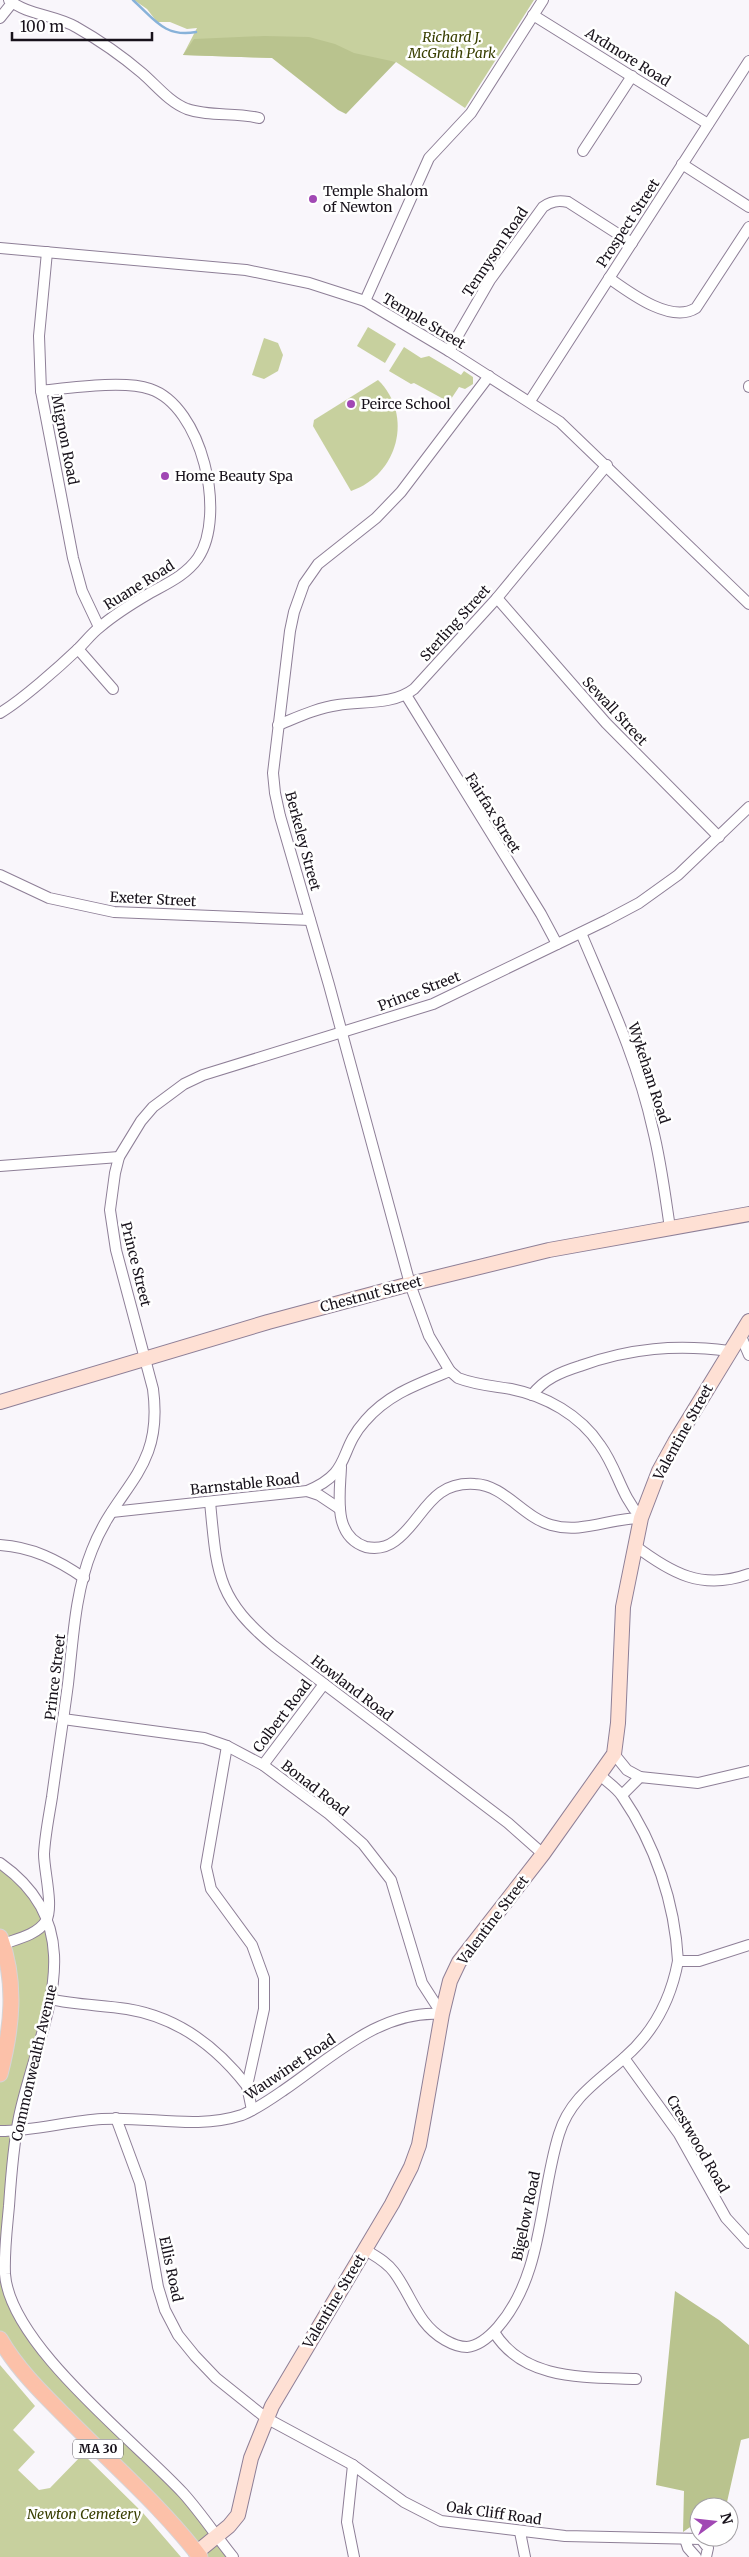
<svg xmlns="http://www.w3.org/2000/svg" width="749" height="2557" viewBox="0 0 749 2557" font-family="Merriweather,serif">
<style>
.green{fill:#c7d09e}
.forest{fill:#b9c38e}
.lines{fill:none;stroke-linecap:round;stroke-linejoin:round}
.stream{stroke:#88b2d9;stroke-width:2.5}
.street-casing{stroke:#8e7f97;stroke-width:12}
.secondary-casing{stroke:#8e7f97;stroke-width:16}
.primary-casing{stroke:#d5d4d6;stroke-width:17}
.street{stroke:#fff;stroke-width:10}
.secondary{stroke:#fee0d4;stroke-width:14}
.primary{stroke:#fcc1a9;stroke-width:15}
.poi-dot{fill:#a148b4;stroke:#fff;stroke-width:2}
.labels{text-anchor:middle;stroke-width:5;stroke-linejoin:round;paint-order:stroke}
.shield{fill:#fff;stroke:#5d595f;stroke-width:1}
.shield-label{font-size:12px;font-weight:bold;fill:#18121b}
.park-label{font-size:14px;font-style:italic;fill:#383e00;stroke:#fff}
.street-label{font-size:14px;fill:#18121b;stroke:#fff}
.poi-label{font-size:14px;fill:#18121b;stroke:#fff;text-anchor:start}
</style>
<rect width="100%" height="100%" fill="#f9f6fb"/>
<g class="green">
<path d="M134 0H534L465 108 396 62 183 55 197 28 187 29 170 22H157L147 9Z"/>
<path d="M368 327 396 344 385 363 357 346Z"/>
<path d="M264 338 278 343 283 355 278 371 264 379 252 375Z"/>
<path d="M404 347 421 358 429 356 461 375 464 371 473 377V384L465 389 459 387 449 402 414 383 411 384 389 371Z"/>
<path d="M378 380C414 415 398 475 351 491L313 426 314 420Z"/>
<path d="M0 1863 28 1887 55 1955 19 2118 5 2276 30 2334 137 2446 233 2557H200L0 2339V2074L7 2047 0 1937Z"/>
<path d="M0 2365 35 2406 13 2430 35 2452 18 2470 39 2490 50 2488 83 2454 143 2513 181 2557H0Z"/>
</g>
<g class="forest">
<path d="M264 36 309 37 335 44 354 53 396 62 346 114 338 110 272 58 183 55 194 39Z"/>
<path d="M675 2291 719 2320 749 2345V2438L741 2440 727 2502 720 2507H699V2521L683 2532 684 2491 656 2485Z"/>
</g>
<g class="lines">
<path class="stream" d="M133 0C154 19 165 38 196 32"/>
<defs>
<g id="street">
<path d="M9 0C27 15 56 15 76 27 99 40 122 56 142 73 156 85 169 102 187 109 209 117 235 112 259 118"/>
<path d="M533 15 708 124"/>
<path d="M0 18 12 3"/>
<path d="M583 151 632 76"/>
<path d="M682 164 749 207"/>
<path d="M0 248 246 270 309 283 365 301 449 351 560 422 749 604"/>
<path d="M47 252 39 336 41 391 73 558 82 591 99 627"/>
<path d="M609 278C630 293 671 324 696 308L749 227"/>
<path d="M365 301 429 158 471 113 543 0"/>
<path d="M449 351 490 280 543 207C551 201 558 200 568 202L632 243"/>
<path d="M489 376 401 492 376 518 318 564 304 584 294 612 290 631 273 773 275 793 280 816 329 985 410 1284 429 1336 450 1371 458 1378C476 1385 493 1386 511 1389 546 1396 580 1415 600 1445 618 1470 620 1494 641 1518"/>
<path d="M749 387V386"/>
<path d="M530 401 749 61"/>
<path d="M497 598 606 723 719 837"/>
<path d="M78 649 113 689"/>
<path d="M406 695 541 914 557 944"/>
<path d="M0 713C22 700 59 667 79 648 86 641 92 633 100 627 115 614 133 603 150 593 168 583 186 575 198 558 227 515 202 406 150 389 124 380 70 388 41 391"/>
<path d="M278 725C298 717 317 708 338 705 363 701 393 705 414 689L497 598 607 465"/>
<path d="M0 875 49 898 114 912 310 920"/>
<path d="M581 933C608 997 638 1061 653 1130 661 1162 665 1195 670 1228"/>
<path d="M0 1166 119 1157"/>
<path d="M740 1334 749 1355"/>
<path d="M532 1395C544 1379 561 1372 580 1366 630 1348 677 1344 729 1351"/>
<path d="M341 1467C340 1495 332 1536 366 1547 376 1549 387 1547 395 1541 424 1520 429 1481 475 1484 504 1485 523 1517 551 1525 582 1534 610 1518 641 1518"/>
<path d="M307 1491 319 1495 340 1509"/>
<path d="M210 1502C217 1573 216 1598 274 1646L508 1823 543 1854"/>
<path d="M112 1512 307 1491C353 1472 337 1452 365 1421 388 1394 418 1384 450 1371"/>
<path d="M0 1545C32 1547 58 1560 84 1578"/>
<path d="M634 1545C671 1573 702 1591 749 1574"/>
<path d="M63 1719 204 1738 227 1746 263 1765 329 1814 363 1844 391 1880 422 1983 442 2014"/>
<path d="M227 1746 206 1867 211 1889 252 1945 264 1978V2009L247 2086 252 2110"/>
<path d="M614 1754 627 1770 640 1777"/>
<path d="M263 1765 324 1684"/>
<path d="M600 1775C607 1782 617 1788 622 1796 655 1844 675 1903 678 1961H699L749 1945"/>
<path d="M622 1795 640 1777 698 1783 749 1771"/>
<path d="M0 1863C97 1931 38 2027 19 2117 13 2147 11 2176 9 2206 7 2228 4 2251 5 2274 10 2345 135 2441 183 2493 201 2513 216 2536 233 2557"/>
<path d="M3 1944C17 1939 37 1935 46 1921 54 1907 44 1871 44 1854 45 1835 49 1816 52 1797 57 1760 63 1722 68 1684 73 1640 75 1592 92 1550 117 1485 164 1471 153 1389L116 1250 110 1210 115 1173 119 1157 141 1121 153 1107 184 1084 203 1075 433 1004 607 920 639 903 678 875 749 807"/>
<path d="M50 1999C75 2005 102 2005 127 2009 177 2017 216 2046 247 2086"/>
<path d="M624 2058 679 2134 726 2218 749 2243"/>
<path d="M116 2118 140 2183 158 2287 165 2310 178 2335 195 2356 216 2378 266 2418 353 2465 404 2502 441 2521 565 2536 701 2539 708 2548 706 2557"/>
<path d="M0 2131C34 2131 68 2121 102 2119 149 2116 196 2130 242 2115 257 2109 271 2099 284 2090 331 2058 381 2009 442 2014"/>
<path d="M364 2249C375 2256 386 2261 394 2272 412 2296 417 2324 445 2340 452 2344 459 2347 467 2347 479 2346 490 2336 498 2327 544 2274 539 2198 559 2134 570 2098 597 2082 624 2058 653 2033 671 1999 678 1961"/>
<path d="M494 2332C524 2381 585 2377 636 2379"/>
<path d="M353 2465 347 2522 354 2557"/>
<path d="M520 2532 525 2557"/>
<path d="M685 2539 688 2548 696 2557"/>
</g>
<g id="secondary">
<path d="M0 1402 268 1322 410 1284 549 1250 749 1214"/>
<path d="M196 2553 229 2526 238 2515 251 2458 272 2406 392 2204 411 2167 419 2145 424 2117 442 2014 450 1981 459 1962 543 1854 614 1754 618 1723 623 1607 641 1518 659 1471 675 1442 749 1321"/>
</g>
<g id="primary">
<path d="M0 1937C17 1982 12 2028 0 2074"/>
<path d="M0 2339C17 2369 43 2394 67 2418 112 2464 161 2506 200 2557"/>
</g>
</defs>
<use href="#street" class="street-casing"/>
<use href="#secondary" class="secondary-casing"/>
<use href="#primary" class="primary-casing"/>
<use href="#street" class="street"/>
<use href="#secondary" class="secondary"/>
<use href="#primary" class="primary"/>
</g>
<g class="poi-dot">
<circle cx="313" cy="199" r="5"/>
<circle cx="351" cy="404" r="5"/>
<circle cx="165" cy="476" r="5"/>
</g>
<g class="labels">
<rect class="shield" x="73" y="2439.5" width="50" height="19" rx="4"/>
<g class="shield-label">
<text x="98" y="2453">MA 30</text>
</g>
<g class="park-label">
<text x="452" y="42">Richard J.<tspan x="452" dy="16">McGrath Park</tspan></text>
<text x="84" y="2519">Newton Cemetery</text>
</g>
<g class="street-label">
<text transform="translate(628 57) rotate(32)" y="5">Ardmore Road</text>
<text transform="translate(628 223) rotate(-57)" y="5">Prospect Street</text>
<text transform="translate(495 252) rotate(-56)" y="5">Tennyson Road</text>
<text transform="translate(424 321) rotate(31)" y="5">Temple Street</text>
<text transform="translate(65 440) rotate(79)" y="5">Mignon Road</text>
<text transform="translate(139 585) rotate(-32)" y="5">Ruane Road</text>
<text transform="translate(455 623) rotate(-48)" y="5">Sterling Street</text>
<text transform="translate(615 711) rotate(47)" y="5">Sewall Street</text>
<text transform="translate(493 813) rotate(58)" y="5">Fairfax Street</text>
<text transform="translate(303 841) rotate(75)" y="5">Berkeley Street</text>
<text transform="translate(153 899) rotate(3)" y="5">Exeter Street</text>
<text transform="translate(419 991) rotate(-21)" y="5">Prince Street</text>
<text transform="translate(649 1073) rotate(72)" y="5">Wykeham Road</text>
<text transform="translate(136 1264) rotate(76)" y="5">Prince Street</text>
<text transform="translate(371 1294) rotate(-15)" y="5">Chestnut Street</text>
<text transform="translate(683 1432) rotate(-61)" y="5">Valentine Street</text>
<text transform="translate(245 1484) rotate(-6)" y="5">Barnstable Road</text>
<text transform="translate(55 1677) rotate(-83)" y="5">Prince Street</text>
<text transform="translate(352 1688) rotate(37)" y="5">Howland Road</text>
<text transform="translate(282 1716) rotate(-53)" y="5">Colbert Road</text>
<text transform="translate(315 1788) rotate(38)" y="5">Bonad Road</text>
<text transform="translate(493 1920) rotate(-53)" y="5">Valentine Street</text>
<text transform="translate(34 2063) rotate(-77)" y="5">Commonwealth Avenue</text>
<text transform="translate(290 2067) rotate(-34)" y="5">Wauwinet Road</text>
<text transform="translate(698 2144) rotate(60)" y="5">Crestwood Road</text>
<text transform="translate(526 2216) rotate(-78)" y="5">Bigelow Road</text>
<text transform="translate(171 2269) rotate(78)" y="5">Ellis Road</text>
<text transform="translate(334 2301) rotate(-59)" y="5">Valentine Street</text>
<text transform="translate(494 2513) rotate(8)" y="5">Oak Cliff Road</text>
</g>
<g class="poi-label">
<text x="323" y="196">Temple Shalom<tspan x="323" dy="16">of Newton</tspan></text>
<text x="361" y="409">Peirce School</text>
<text x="175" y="481">Home Beauty Spa</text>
</g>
</g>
<g transform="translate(714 2522) rotate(75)"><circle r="24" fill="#ffffff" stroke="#a3a0a4"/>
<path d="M0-4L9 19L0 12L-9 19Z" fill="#a148b4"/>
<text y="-8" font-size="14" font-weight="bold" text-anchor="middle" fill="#18121b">N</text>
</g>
<path d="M12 32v8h140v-8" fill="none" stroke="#18121b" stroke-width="2.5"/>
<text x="20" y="32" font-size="15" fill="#18121b" stroke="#ffffff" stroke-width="4" paint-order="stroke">100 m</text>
</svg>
